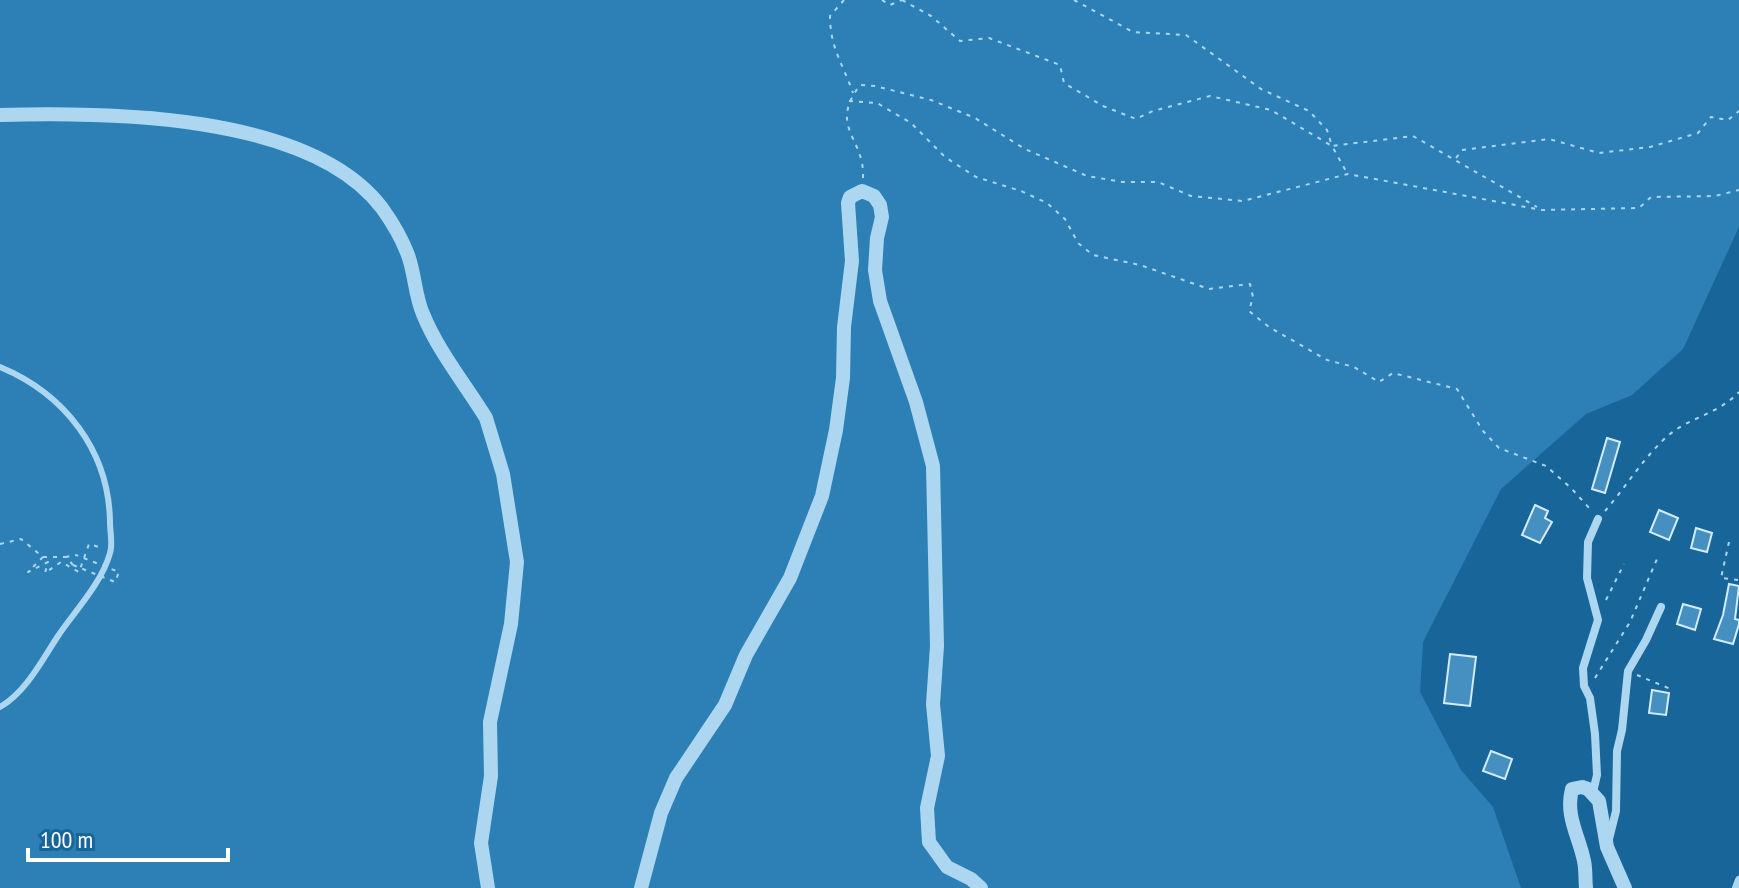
<svg xmlns="http://www.w3.org/2000/svg" width="1739" height="888" viewBox="0 0 1739 888" font-family="'PT Sans Narrow',sans-serif">
<style>
.green{fill:#2c80b6}
.building{fill:#4590c1;stroke:#d4ecfc;stroke-width:2}
.lines{fill:none;stroke-linecap:round;stroke-linejoin:round}
.path{stroke:#add7f1;stroke-width:2;stroke-dasharray:4 6;stroke-linecap:butt}
.service{stroke:#add7f1;stroke-width:6}
.minor{stroke:#add7f1;stroke-width:8}
.tertiary{stroke:#add7f1;stroke-width:14}
.path-bridge{stroke:#add7f1;stroke-width:2;stroke-dasharray:4 6;stroke-linecap:butt}
</style>
<rect width="100%" height="100%" fill="#186599"/>
<path class="green" d="M0 0H1739V227L1683 349 1632 395 1586 414 1501 489 1423 642 1420 692 1461 770 1493 807 1521 888H0Z"/>
<g class="building">
<path d="M1607 438 1620 442 1605 493 1592 489Z"/>
<path d="M1535 505 1548 511 1545 518 1552 522 1540 543 1522 535Z"/>
<path d="M1659 510 1678 518 1669 540 1650 532Z"/>
<path d="M1696 528 1712 533 1707 552 1691 548Z"/>
<path d="M1729 584 1739 586 1735 619 1739 620V624L1733 644 1714 639 1723 615Z"/>
<path d="M1683 604 1701 609 1695 630 1677 624Z"/>
<path d="M1450 654 1476 657 1470 706 1444 703Z"/>
<path d="M1652 690 1669 693 1666 715 1649 713Z"/>
<path d="M1491 751 1512 759 1505 779 1483 771Z"/>
</g>
<g class="lines">
<g class="path">
<path d="M844 0 830 16C830 48 843 64 853 93"/>
<path d="M882 0 890 5 902 0"/>
<path d="M902 0 931 16 960 41 989 38 1060 65 1064 83 1103 106 1136 119 1153 111 1210 96 1271 110 1332 146 1347 173"/>
<path d="M1074 0 1133 32 1186 35 1261 89 1309 111 1327 130 1332 146 1413 136 1537 207"/>
<path d="M849 101 877 103 911 123 945 157 976 177 1021 191 1047 203 1065 219 1078 243 1093 255 1140 265 1209 289 1250 284 1253 297 1249 311 1269 327 1327 360 1354 367 1379 382 1393 373 1457 389 1483 431 1499 448 1546 466 1571 488 1591 510"/>
<path d="M1456 158 1462 150 1549 139 1599 153 1650 147 1698 133 1711 117 1728 120 1739 111"/>
<path d="M863 178C865 137 828 128 860 85L875 86 931 100 975 118 1025 149 1087 176 1123 182H1158L1191 196 1243 201 1348 174 1542 210 1639 208 1651 197 1715 196 1739 190"/>
<path d="M1605 511C1626 487 1645 455 1670 434 1693 416 1718 414 1739 392"/>
<path d="M1729 542 1721 578 1739 580"/>
<path d="M0 544 21 539 43 557H66"/>
<path d="M43 557 28 572 48 562 45 573 61 562 79 572 89 544 102 548"/>
<path d="M73 565 66 557 76 555"/>
<path d="M1606 600 1624 564"/>
<path d="M1637 675 1673 690"/>
<path d="M1595 678 1630 622 1657 559"/>
</g>
<path class="service" d="M0 367C65 394 109 451 110 522 110 532 113 544 110 553 102 583 74 612 58 636 42 660 26 692 0 707"/>
<g class="minor">
<path d="M1593 792 1597 775 1595 734 1590 698 1584 686 1583 668 1598 620 1587 578 1588 542 1598 519"/>
<path d="M1609 839 1616 811 1617 751 1622 730 1628 671 1646 640 1661 607"/>
<path d="M1736 888 1739 880"/>
</g>
<g class="tertiary">
<path d="M0 115C108 112 310 113 382 208 392 222 402 239 408 255 415 274 415 296 423 314 438 351 465 384 486 418L503 474 517 562 511 624 490 722 491 776 481 843 488 888"/>
<path d="M641 888 661 813 676 778 725 705 746 655 790 578 822 496 836 430 843 378 844 327 852 261 848 203 850 197 862 191 874 196 880 205 882 217 877 238 875 270 880 301 916 402 933 466 937 646 933 704 938 756 927 808 929 842 947 867 971 879 981 888"/>
<path d="M1586 888C1585 879 1586 869 1584 861 1579 836 1565 816 1572 789L1582 787 1588 789 1599 801 1607 847 1625 888"/>
</g>
<path class="path-bridge" d="M73 565 115 582 119 572 76 555"/>
</g>
<path d="M28 848v12h200v-12" fill="none" stroke="#ffffff" stroke-width="4"/>
<text x="40" y="848" font-size="24" fill="#ffffff" stroke="#186599" stroke-width="6" paint-order="stroke">100 m</text>
</svg>
